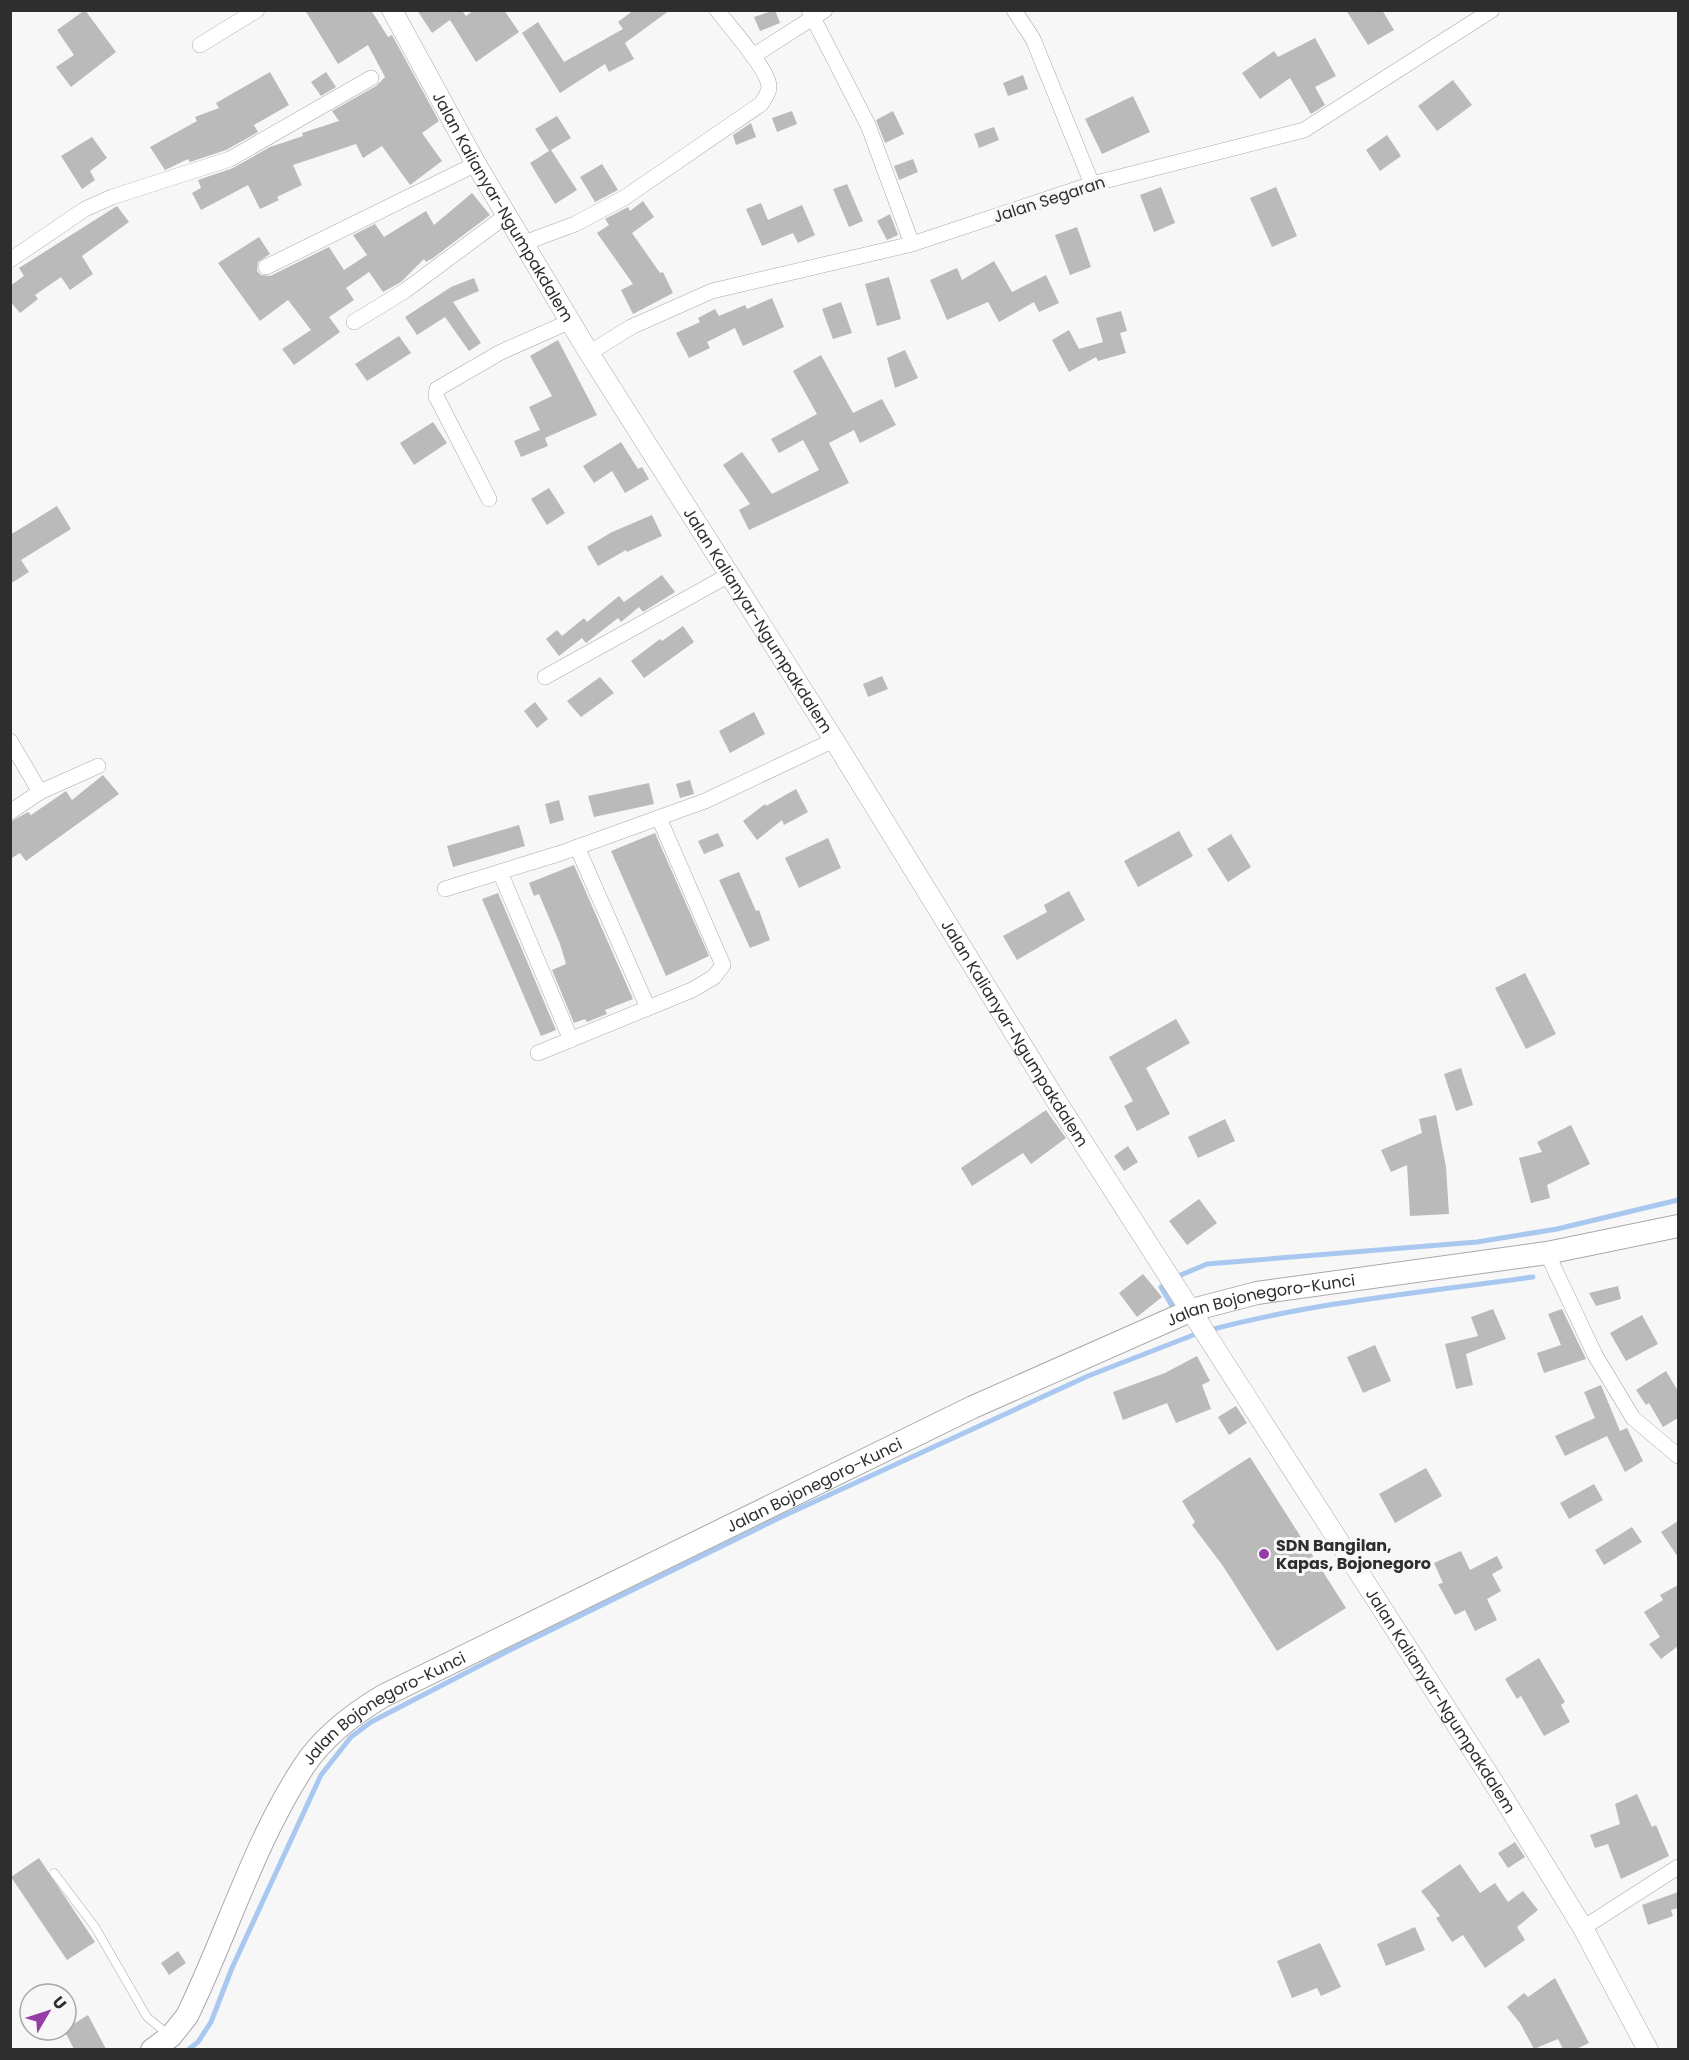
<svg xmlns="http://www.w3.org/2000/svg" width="1689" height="2060" viewBox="0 0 1689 2060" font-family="Poppins,sans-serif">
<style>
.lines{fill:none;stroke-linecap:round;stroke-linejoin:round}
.stream{stroke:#a9c8f0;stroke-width:5}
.building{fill:#bbbabb}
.service-casing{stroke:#a9a9aa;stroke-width:9}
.minor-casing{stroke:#a9a9aa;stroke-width:16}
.tertiary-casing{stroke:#a9a9aa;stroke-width:21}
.secondary-casing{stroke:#a9a9aa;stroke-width:24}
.service{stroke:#fff;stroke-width:8}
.minor{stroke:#fff;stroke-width:15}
.tertiary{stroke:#fff;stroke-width:20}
.secondary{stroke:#fff;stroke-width:22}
.poi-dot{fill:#973ba6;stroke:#f7f7f8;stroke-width:2}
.labels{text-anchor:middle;stroke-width:6;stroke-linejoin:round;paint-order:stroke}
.street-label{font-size:16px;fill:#2e2e2e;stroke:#f7f7f8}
.poi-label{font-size:16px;font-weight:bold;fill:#2e2e2e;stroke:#f7f7f8;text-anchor:start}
</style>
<rect width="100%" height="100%" fill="#f7f7f8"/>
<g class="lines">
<g class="stream">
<path d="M1176 1277 1207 1264 1477 1242 1557 1229 1678 1200"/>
<path d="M1168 1282 1161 1287 1175 1311"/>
<path d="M1210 1330C1315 1302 1425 1292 1533 1277"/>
<path d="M188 2050 198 2042 211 2022 232 1968 321 1775 351 1737 371 1722 508 1651 781 1517 1088 1376 1201 1332"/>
</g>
</g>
<g class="building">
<path d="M85 10 116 52 71 87 56 67 74 55 57 30Z"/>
<path d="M305 10H371L388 37 392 35 439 121 422 133 442 161 410 185 382 146 363 158 356 144 293 165 302 185 277 197 279 200 260 209 248 185 201 210 192 193 201 188 198 180 233 168 270 147 303 136 302 133 339 121 332 111 376 86 385 77 368 45 338 64Z"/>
<path d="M417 10H465L463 12 466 16 474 10H504L519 32 476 62 450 20 432 33Z"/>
<path d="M634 10H670L625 43 634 59 609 72 605 64 560 93 522 33 538 22 564 62 623 29 618 22Z"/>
<path d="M775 10 780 23 760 31 754 17Z"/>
<path d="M1346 10H1382L1394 30 1368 45Z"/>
<path d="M1315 38 1336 76 1315 87 1325 105 1311 114 1290 78 1260 99 1242 73 1274 51 1278 57Z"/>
<path d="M270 72 289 105 254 125 258 132 226 150 190 162 188 159 165 170 150 147 197 121 195 117 219 108 216 103Z"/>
<path d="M326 72 336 87 321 96 311 82Z"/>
<path d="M1023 75 1028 89 1008 96 1003 83Z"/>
<path d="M1453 80 1472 105 1437 131 1418 106Z"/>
<path d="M1133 96 1150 132 1102 154 1085 119Z"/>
<path d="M792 111 797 124 777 132 772 118Z"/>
<path d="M893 111 904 134 885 143 876 120Z"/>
<path d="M557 116 571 138 551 150 577 190 555 204 530 163 549 151 535 129Z"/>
<path d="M751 123 756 137 736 145 733 135Z"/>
<path d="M994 127 999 140 979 148 974 134Z"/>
<path d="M1387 135 1401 156 1380 171 1366 150Z"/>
<path d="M92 137 107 158 90 171 95 180 82 189 61 156Z"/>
<path d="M913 159 918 172 899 180 894 166Z"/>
<path d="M602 164 618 190 595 202 580 177Z"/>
<path d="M847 184 863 221 849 227 833 189Z"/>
<path d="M1161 187 1175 223 1154 232 1140 195Z"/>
<path d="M1276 187 1297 236 1272 247 1250 198Z"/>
<path d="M472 193 490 215 433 258 426 262 424 259 401 282 383 292 369 272 346 288 354 300 329 317 340 332 294 365 282 349 311 330 288 300 260 321 218 263 259 237 270 254 258 262 257 271 261 275 270 276 329 247 344 270 367 255 353 235 375 224 384 237 426 211 434 225Z"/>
<path d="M643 201 654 217 632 233 660 273 663 272 673 293 633 314 621 290 633 284 597 233 609 225 605 219 628 207 630 211Z"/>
<path d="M761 203 768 220 802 205 815 235 798 243 793 233 762 246 746 209Z"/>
<path d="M117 206 129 222 82 256 93 274 70 290 61 277 35 295 38 299 20 313 10 301V286L24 276 19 268Z"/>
<path d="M890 214 898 235 887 240 877 221Z"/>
<path d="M1077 227 1091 267 1070 275 1055 235Z"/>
<path d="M994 261 1012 292 1046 275 1059 303 1039 312 1034 302 999 322 988 302 947 320 930 280 957 268 962 280Z"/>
<path d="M889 277 901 319 877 326 865 284Z"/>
<path d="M474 278 479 291 453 302 481 343 469 351 445 317 417 335 405 317 451 287Z"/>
<path d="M772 298 784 327 743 346 735 328 707 342 710 348 689 358 676 333 700 322 698 318 715 309 719 316 745 305 747 309Z"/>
<path d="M841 302 852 333 833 339 822 309Z"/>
<path d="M1121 311 1127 331 1120 333 1126 353 1098 361 1096 357 1069 372 1052 340 1069 330 1079 349 1103 342 1096 318Z"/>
<path d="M399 336 411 353 367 381 355 364Z"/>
<path d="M558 340 597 415 545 438 548 446 521 457 514 441 540 430 529 407 552 396 530 356Z"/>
<path d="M905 350 918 378 895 388 887 358Z"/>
<path d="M821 355 853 413 882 399 896 425 860 443 854 430 829 443 849 483 749 530 739 510 750 504 723 465 742 452 772 494 819 470 803 440 779 453 771 439 817 414 793 371Z"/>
<path d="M433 422 447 443 414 465 400 443Z"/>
<path d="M621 442 638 469 642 467 649 479 625 493 612 471 594 483 583 466Z"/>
<path d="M549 488 565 513 547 525 531 499Z"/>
<path d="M57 506 71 529 21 560 29 572 10 584V535Z"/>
<path d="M652 515 662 536 627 552 626 550 598 566 587 547 612 532Z"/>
<path d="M662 575 675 592 643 612 639 607 621 622 618 618 586 643 582 638 559 656 546 639 557 630 562 636 584 618 587 622 619 596 624 602Z"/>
<path d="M683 626 694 642 644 678 631 661 660 639 662 641Z"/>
<path d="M882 676 888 689 868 697 863 684Z"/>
<path d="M600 677 614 693 581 717 567 701Z"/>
<path d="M535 702 548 719 537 728 524 711Z"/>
<path d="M754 712 765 734 730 753 719 731Z"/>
<path d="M103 775 119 794 26 861 20 853 10 859V822L28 812 31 815 66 791 72 800Z"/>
<path d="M690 780 694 794 680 798 676 784Z"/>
<path d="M649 783 654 804 594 817 588 796Z"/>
<path d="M796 789 808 812 784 825 782 820 757 840 743 821 765 804 766 806Z"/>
<path d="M559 800 564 820 550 824 545 804Z"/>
<path d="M519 825 525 846 453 867 447 846Z"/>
<path d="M1179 831 1193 856 1138 887 1124 861Z"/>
<path d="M655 833 709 956 666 976 611 851Z"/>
<path d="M718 833 724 846 704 854 698 841Z"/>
<path d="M1231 834 1251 867 1228 882 1207 849Z"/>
<path d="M828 838 841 868 799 888 785 858Z"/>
<path d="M574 865 633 999 605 1010 607 1014 587 1022 585 1019 574 1023 552 970 566 964 560 944 539 894 534 896 529 883Z"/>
<path d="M739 872 756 911 759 910 770 940 750 948 719 880Z"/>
<path d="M1069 891 1085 920 1017 960 1003 936 1047 912 1044 905Z"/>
<path d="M498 893 556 1030 541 1036 482 899Z"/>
<path d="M1525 973 1556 1034 1526 1049 1495 988Z"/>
<path d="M1176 1019 1190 1043 1146 1068 1170 1114 1137 1131 1124 1106 1133 1101 1109 1057Z"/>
<path d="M1461 1068 1473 1105 1456 1111 1444 1074Z"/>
<path d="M1046 1110 1066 1138 1031 1164 1023 1153 972 1186 961 1168Z"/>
<path d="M1436 1115 1446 1167 1449 1214 1410 1216 1407 1165 1391 1172 1381 1150 1422 1133 1419 1119Z"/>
<path d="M1225 1119 1235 1141 1198 1158 1188 1137Z"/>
<path d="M1571 1125 1590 1164 1547 1185 1550 1198 1531 1203 1519 1158 1542 1152 1537 1142Z"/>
<path d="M1128 1146 1138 1162 1124 1171 1114 1156Z"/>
<path d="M1199 1199 1217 1223 1187 1245 1169 1221Z"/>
<path d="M1143 1274 1162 1297 1137 1317 1119 1293Z"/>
<path d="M1618 1286 1621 1299 1596 1306 1589 1293Z"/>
<path d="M1493 1309 1506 1339 1466 1354 1473 1385 1456 1389 1445 1344 1478 1336 1471 1317Z"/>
<path d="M1562 1309 1586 1359 1544 1373 1537 1353 1561 1345 1548 1314Z"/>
<path d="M1642 1315 1658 1344 1626 1361 1610 1333Z"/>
<path d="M1375 1345 1391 1381 1363 1393 1347 1357Z"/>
<path d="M1197 1356 1210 1381 1202 1385 1211 1409 1176 1423 1167 1403 1123 1420 1113 1392 1165 1373Z"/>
<path d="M1666 1371 1678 1391V1418L1663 1427 1649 1403 1646 1405 1636 1390Z"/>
<path d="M1601 1385 1620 1431 1627 1428 1643 1461 1625 1472 1607 1436 1565 1456 1555 1436 1595 1418 1584 1392Z"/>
<path d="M1236 1406 1247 1423 1229 1435 1218 1417Z"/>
<path d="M1250 1457 1346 1608 1277 1651 1223 1566 1192 1525 1195 1522 1182 1501Z"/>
<path d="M1426 1468 1442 1496 1395 1523 1379 1494Z"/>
<path d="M1594 1484 1603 1500 1569 1519 1560 1503Z"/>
<path d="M1678 1521V1557L1661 1532Z"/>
<path d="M1632 1527 1642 1542 1604 1565 1595 1550Z"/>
<path d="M1461 1551 1470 1570 1497 1556 1503 1568 1492 1574 1501 1591 1487 1599 1497 1620 1475 1631 1465 1610 1455 1615 1438 1584 1443 1583 1434 1563Z"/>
<path d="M1678 1585V1646L1661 1659 1649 1644 1660 1637 1644 1612 1663 1600 1660 1595Z"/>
<path d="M1539 1658 1565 1702 1561 1705 1570 1722 1544 1736 1521 1696 1517 1699 1505 1679Z"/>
<path d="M1637 1794 1652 1827 1656 1825 1669 1856 1621 1879 1608 1844 1595 1848 1590 1835 1620 1824 1615 1804Z"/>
<path d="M1515 1842 1525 1857 1508 1868 1498 1853Z"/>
<path d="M39 1858 95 1942 67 1960 11 1877Z"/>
<path d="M1460 1864 1480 1893 1495 1883 1508 1902 1523 1891 1538 1910 1517 1927 1525 1940 1485 1968 1463 1935 1452 1942 1436 1918 1440 1916 1421 1891Z"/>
<path d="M1678 1892V1908L1671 1910 1673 1916 1648 1925 1642 1905Z"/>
<path d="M1415 1927 1425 1950 1386 1966 1377 1944Z"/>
<path d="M1320 1943 1341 1987 1321 1996 1317 1988 1292 1998 1277 1961Z"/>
<path d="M178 1951 186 1963 169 1975 161 1963Z"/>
<path d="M1555 1978 1589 2043 1576 2049H1563L1558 2039 1534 2049 1520 2023 1507 2007 1524 1993 1528 1997Z"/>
<path d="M88 2015 106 2049H74L64 2030Z"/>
</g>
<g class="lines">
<defs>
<path id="service" d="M54 1873 95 1927 147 2017 169 2035"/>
<g id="minor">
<path d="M809 10 868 125 912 244"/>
<path d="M1014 10 1033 39 1092 184"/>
<path d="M200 45 257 10"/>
<path d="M753 56 825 10"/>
<path d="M524 243 575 224 624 198 761 104C765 98 769 93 769 86 768 69 729 26 717 10"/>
<path d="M10 260 85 209 112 197 230 159 371 78"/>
<path d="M266 267 476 164"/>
<path d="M354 322 406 290 507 215"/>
<path d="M589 353 631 327 712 291 912 244 1092 184 1304 130 1492 10"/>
<path d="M489 499 436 396 437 389 501 352 571 321"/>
<path d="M545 677 729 575"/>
<path d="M10 741 40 792 10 812"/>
<path d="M40 792 98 766"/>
<path d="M577 847 648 1008"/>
<path d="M500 872 571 1040"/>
<path d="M445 889 561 853 705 801 834 740"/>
<path d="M538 1053 692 990 714 977 723 965 659 818"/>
<path d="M1547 1253 1595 1355 1633 1418 1678 1456"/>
<path d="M1583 1928 1678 1867"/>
</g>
<g id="tertiary">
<path id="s1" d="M392 10 476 164 589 353 834 740 1057 1102 1501 1794 1583 1928 1648 2050"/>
</g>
<g id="secondary">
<path id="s2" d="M152 2050 171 2036 187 2016C227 1934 254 1842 304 1766 323 1737 353 1714 383 1696L973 1407 1192 1310 1257 1293 1547 1253 1678 1226"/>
</g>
</defs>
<use href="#service" class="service-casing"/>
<use href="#minor" class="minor-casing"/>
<use href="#tertiary" class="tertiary-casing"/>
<use href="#secondary" class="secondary-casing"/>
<use href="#service" class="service"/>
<use href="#minor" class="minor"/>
<use href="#tertiary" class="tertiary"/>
<use href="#secondary" class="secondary"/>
</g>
<circle class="poi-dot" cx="1264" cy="1554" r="6"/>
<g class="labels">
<g class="street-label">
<text transform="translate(1049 199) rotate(-18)" y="6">Jalan Segaran</text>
<text dy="6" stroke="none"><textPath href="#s1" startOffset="226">Jalan Kalianyar-Ngumpakdalem</textPath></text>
<text dy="6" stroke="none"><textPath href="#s1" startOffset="712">Jalan Kalianyar-Ngumpakdalem</textPath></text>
<text dy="6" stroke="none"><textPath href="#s1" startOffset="1198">Jalan Kalianyar-Ngumpakdalem</textPath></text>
<text dy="6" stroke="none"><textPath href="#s2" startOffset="1398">Jalan Bojonegoro-Kunci</textPath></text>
<text dy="6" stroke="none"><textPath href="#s2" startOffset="912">Jalan Bojonegoro-Kunci</textPath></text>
<text dy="6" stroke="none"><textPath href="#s1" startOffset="1990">Jalan Kalianyar-Ngumpakdalem</textPath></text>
<text dy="6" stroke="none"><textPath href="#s2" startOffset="426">Jalan Bojonegoro-Kunci</textPath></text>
</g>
<g class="poi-label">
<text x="1276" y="1551">SDN Bangilan,<tspan x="1276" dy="18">Kapas, Bojonegoro</tspan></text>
</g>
</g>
<rect width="1689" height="2060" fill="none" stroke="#2e2e2e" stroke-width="24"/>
<g transform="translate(48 2012) rotate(51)"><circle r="28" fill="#f7f7f8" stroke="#a7a7a7" stroke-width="1.5"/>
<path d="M0-4.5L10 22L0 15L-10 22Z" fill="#973ba6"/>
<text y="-9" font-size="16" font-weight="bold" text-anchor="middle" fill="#2e2e2e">U</text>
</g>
</svg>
